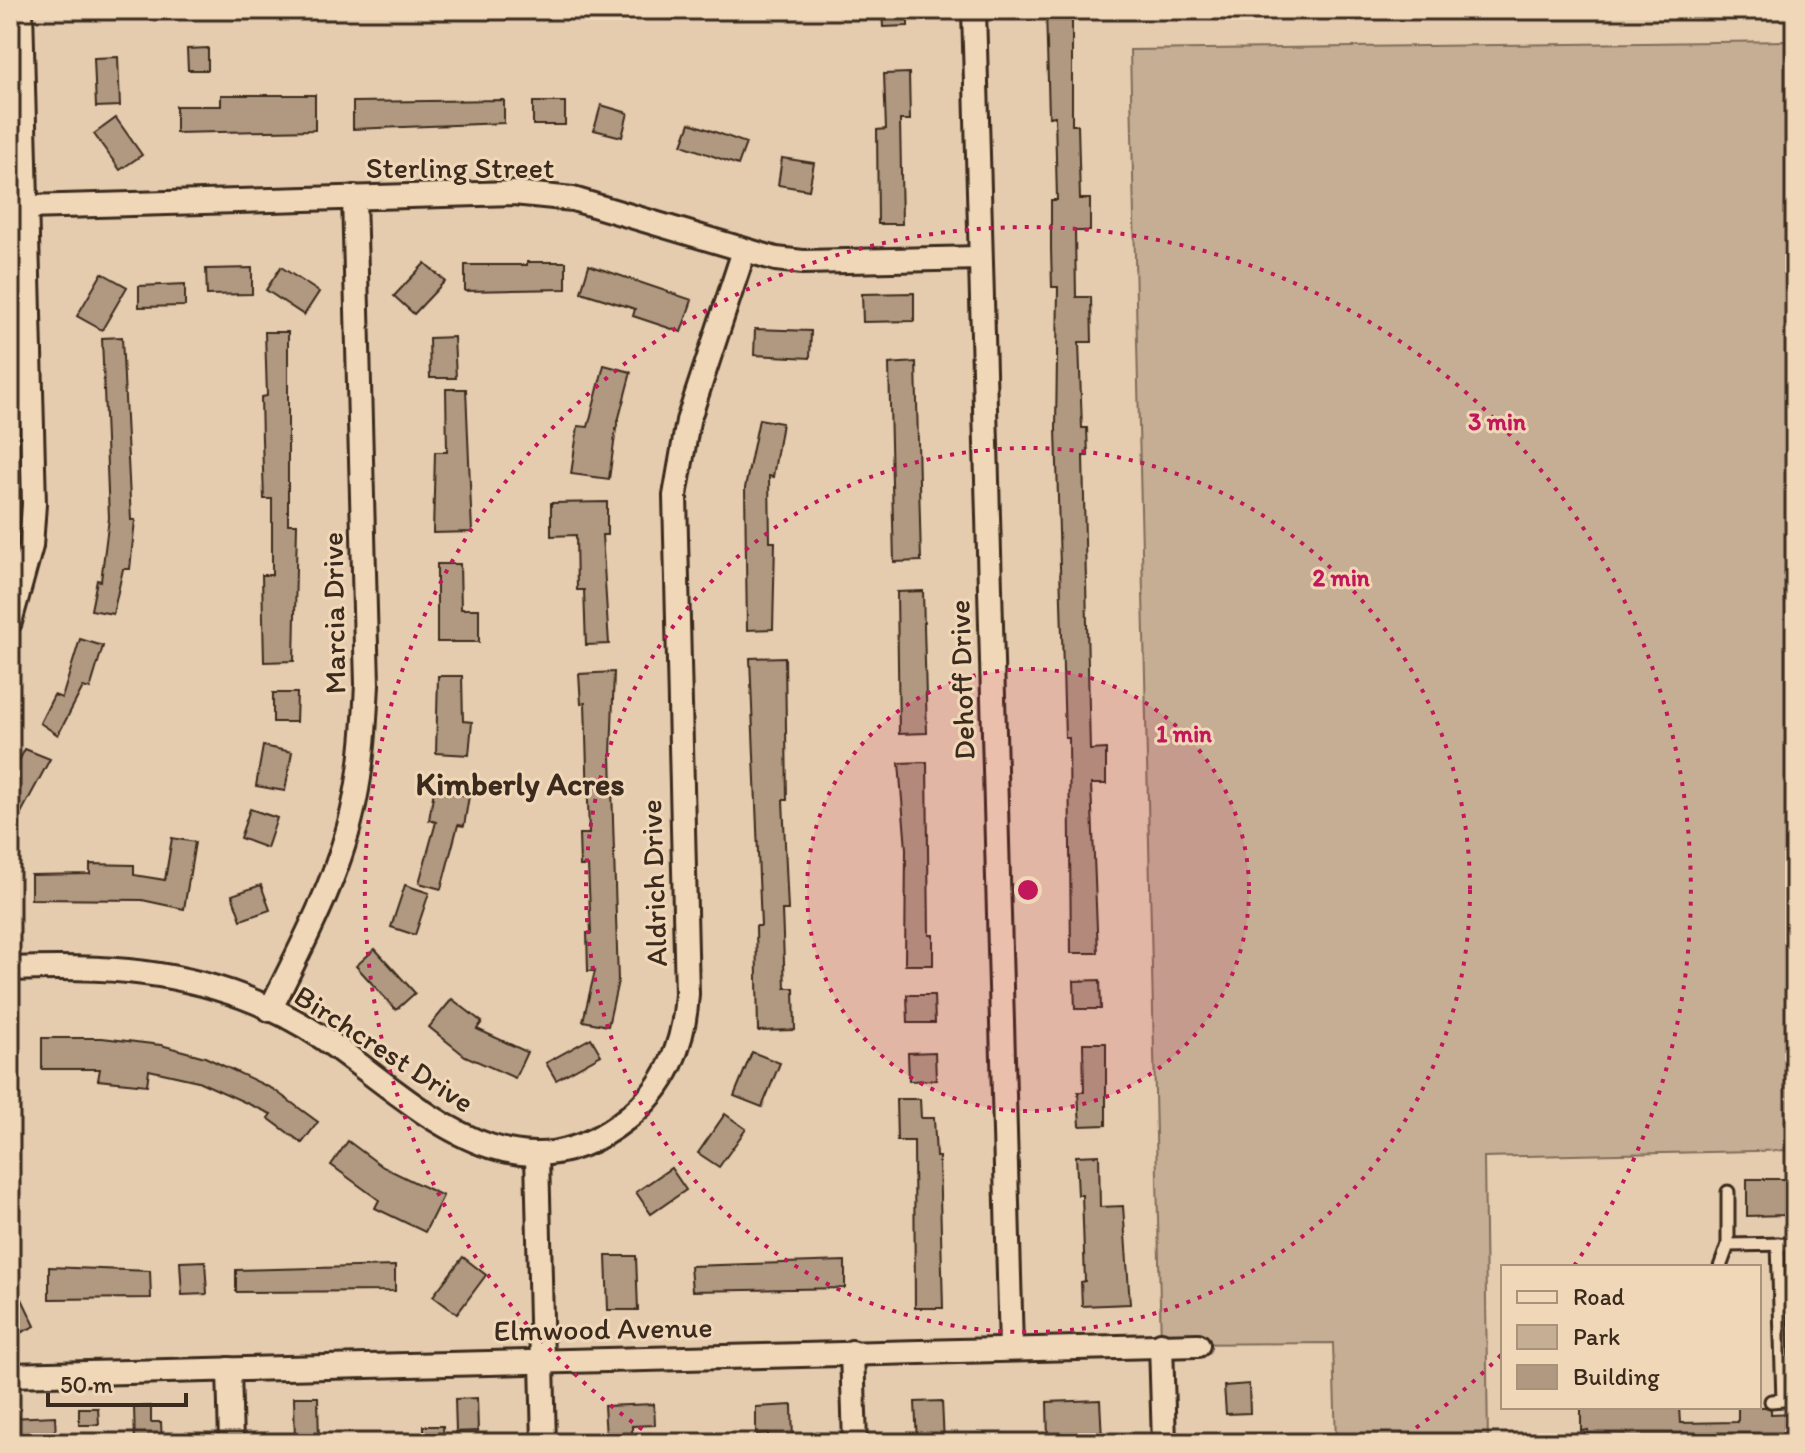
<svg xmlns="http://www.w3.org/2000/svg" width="1805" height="1453" viewBox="0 0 1805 1453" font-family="Itim,sans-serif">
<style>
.green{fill:#c5ae94;stroke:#806c59;stroke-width:2}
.building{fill:#b19981;stroke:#3b2a1e;stroke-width:2}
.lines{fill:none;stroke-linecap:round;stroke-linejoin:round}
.service-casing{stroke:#3b2a1e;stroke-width:17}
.minor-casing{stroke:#3b2a1e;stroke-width:28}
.service{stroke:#f0d7b8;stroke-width:11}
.minor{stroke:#f0d7b8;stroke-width:22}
.ring{fill:none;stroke:#c2185b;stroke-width:4;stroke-dasharray:4 8}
.labels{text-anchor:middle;stroke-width:6;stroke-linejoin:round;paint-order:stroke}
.street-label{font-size:30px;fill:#3b2a1e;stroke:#f0d7b8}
.neighbourhood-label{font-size:32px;font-weight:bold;fill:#3b2a1e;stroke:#f0d7b8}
.centre{fill:#c2185b;stroke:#f0d7b8;stroke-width:4}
.ring-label{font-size:24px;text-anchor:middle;font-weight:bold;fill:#c2185b;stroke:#f0d7b8;stroke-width:6;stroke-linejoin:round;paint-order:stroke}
</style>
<rect width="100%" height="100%" fill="#e5ccaf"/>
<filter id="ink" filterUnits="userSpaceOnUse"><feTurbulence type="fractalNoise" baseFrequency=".0125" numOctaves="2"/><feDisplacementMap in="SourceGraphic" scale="16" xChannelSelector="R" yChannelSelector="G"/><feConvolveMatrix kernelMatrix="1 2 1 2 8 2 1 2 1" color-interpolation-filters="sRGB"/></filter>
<g filter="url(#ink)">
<path class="green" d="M1795 41V1150L1484 1157 1488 1443H1336L1333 1343 1161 1344 1130 50Z"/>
<g class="building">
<path d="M882 10H908V26L883 27Z"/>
<path d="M1046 10H1072V125H1078L1080 199H1090V231H1075L1076 297H1091L1092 342H1079L1082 428H1087L1088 456H1083L1090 750 1106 749V784H1091L1098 953H1071L1069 738H1065L1056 429 1058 287H1052L1051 249V200H1057L1055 116 1049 117Z"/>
<path d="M208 48V70H188L187 49Z"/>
<path d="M118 57 120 106 96 107 94 58Z"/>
<path d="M909 73 910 120H900L902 224H878L877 130 886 129 884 74Z"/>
<path d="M221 95H315V130L176 133V106H221Z"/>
<path d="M504 100V123L353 129V102Z"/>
<rect x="533" y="102" width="32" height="23"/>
<path d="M601 105 628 113 622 137 594 130Z"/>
<path d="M116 118 142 155 120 170 94 134Z"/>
<path d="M690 123 746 143 738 165 682 145Z"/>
<path d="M782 158 814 163 809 190 778 185Z"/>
<path d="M527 262H566V289L465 291V265H527Z"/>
<path d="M425 263 445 281 414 314 394 296Z"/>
<path d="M589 265 692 300 681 332 633 316 635 309 581 292Z"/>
<path d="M281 267 319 292 304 315 266 290Z"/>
<path d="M252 268V294L207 295 206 269Z"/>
<path d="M102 273 127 287 102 330 77 316Z"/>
<path d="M185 284V306L139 307V286Z"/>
<path d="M914 293V321L863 322 862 294Z"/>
<path d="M755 329 811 331 810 358 754 355Z"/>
<path d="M265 332H288V524H297L294 661 264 662 262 575H272V499H264L262 440 261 397 267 396Z"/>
<path d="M122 337 131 520H135L130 569H123L113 614 91 610 97 580 101 581 109 518 102 338Z"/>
<path d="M454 337 456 378H430L429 338Z"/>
<path d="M916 362 921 561 894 562 889 364Z"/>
<path d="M604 365 631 372 616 429 609 479 571 474 578 426 588 427Z"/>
<path d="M446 389H466L472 532 433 533 435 452H447Z"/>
<path d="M759 419 782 423 773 477 769 476 770 542H775L773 629 747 630 745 488Z"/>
<path d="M607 502V535H602L609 644 586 645 584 590H577L576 535 551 536V503Z"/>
<path d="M437 564H460L461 609H479V642H437Z"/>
<path d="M923 591 927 733 899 734 897 592Z"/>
<path d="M80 639 103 646 90 689 83 687 58 735 40 723 54 695 62 698Z"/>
<path d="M785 657 787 800H783L788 910H782L785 988H794L795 1030 758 1031 756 926H761L750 658Z"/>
<path d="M614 672 611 755 618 981 608 1026 583 1021 595 971H588L587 933H591L588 866H580L579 834H589L585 703 581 704 579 674Z"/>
<path d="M438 676H462L463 721 472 722 469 755 436 753Z"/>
<path d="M273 693H297L296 722H273Z"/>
<path d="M263 746 292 752 285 791 256 786Z"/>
<path d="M25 749 50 759 20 815 10 810V778Z"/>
<path d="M927 762 929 935H933V965H905L906 849 899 763Z"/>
<path d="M434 790 469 796 464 826 458 825 441 889 419 883 436 822 429 820Z"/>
<path d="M250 809 277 818 267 848 240 838Z"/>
<path d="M172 838 195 842 184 909 142 900 31 899V875L90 874V864L134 865V875L165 880Z"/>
<path d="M261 885 270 910 241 920 232 895Z"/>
<path d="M405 885 429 893 415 935 391 927Z"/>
<path d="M375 949 415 993 396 1010 356 966Z"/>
<path d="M1100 980 1101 1009H1075L1074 981Z"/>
<path d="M907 995H934L935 1023H908Z"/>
<path d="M452 999 482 1022 477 1029 527 1052 515 1078 465 1056 429 1027Z"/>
<path d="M42 1038H102L161 1045 205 1057 273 1089 318 1122 302 1143 268 1118 271 1114 198 1081 149 1070 147 1085 98 1080 100 1069H42Z"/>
<path d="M591 1038 601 1055 556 1080 546 1063Z"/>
<path d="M1083 1043H1106V1125L1080 1126 1078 1092H1084Z"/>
<path d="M752 1052 780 1063 762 1107 734 1096Z"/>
<path d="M935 1052 936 1080 909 1081 908 1053Z"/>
<path d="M896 1099H920L921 1118H934L936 1157H939L943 1308H915L914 1141H897Z"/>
<path d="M725 1114 746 1129 719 1167 698 1153Z"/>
<path d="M348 1141 383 1167 443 1196 425 1232 375 1208 379 1200 331 1165Z"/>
<path d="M1099 1155 1100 1207 1123 1206 1130 1304 1082 1306 1081 1282 1085 1281 1082 1195H1078L1076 1156Z"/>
<path d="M671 1168 686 1190 651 1214 636 1192Z"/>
<path d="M1747 1179H1788V1215L1747 1216Z"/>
<path d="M606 1256H636L638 1310H608Z"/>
<path d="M463 1257 486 1275 457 1314 433 1296Z"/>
<path d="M205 1261 207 1294 182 1295 180 1262Z"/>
<path d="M845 1261V1288L692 1291 690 1266Z"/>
<path d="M395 1266V1291L236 1292V1270Z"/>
<path d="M49 1267 150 1271 151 1298 49 1299Z"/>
<path d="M10 1274 35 1326 10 1338Z"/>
<path d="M1249 1384 1250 1413 1226 1414 1224 1386Z"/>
<path d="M294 1397H318L319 1443H295Z"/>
<path d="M477 1398 478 1431 456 1432 455 1399Z"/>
<path d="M1100 1400 1102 1439 1048 1441 1047 1402Z"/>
<path d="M942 1401 944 1443H917L915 1402Z"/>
<path d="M654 1404 655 1425 632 1426V1436L606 1437 604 1406Z"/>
<path d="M792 1405 793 1443H768V1433L756 1434V1407Z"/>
<path d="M151 1406V1422H161L162 1443H135L134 1407Z"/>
<path d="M1581 1407H1679L1680 1423 1738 1422V1407H1765L1771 1409V1414L1795 1413V1443L1588 1440V1430L1581 1431Z"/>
<path d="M79 1408H98L99 1425H79Z"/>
<path d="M55 1416 56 1438H35V1443H10V1418Z"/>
<path d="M424 1426H443L444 1443H424Z"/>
</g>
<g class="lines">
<defs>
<g id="service">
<path d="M1728 1192V1245"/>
<path d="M1720 1267 1728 1245 1795 1244"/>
<path d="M1771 1401 1783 1400 1778 1244"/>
</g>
<g id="minor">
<path d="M974 10 1011 1348"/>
<path d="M26 207 514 193 573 199 776 259 803 262 980 258"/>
<path d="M10 622 31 546 34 504 21 10"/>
<path d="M10 969C91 966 166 968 243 997 270 1007 299 1022 323 1038 415 1102 512 1210 626 1119 667 1087 684 1045 687 994L675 496 688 421 744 251"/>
<path d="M270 1010C303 943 341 874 355 800 363 761 365 723 367 684L354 197"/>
<path d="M537 1156 544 1443"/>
<path d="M1161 1344 1164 1443"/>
<path d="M852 1352 855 1443"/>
<path d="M229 1369 231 1443"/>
<path d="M10 1375 1198 1345"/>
</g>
</defs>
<use href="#service" class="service-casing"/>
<use href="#minor" class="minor-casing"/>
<use href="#service" class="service"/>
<use href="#minor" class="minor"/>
</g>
</g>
<circle cx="1028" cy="890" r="221" fill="#c2185b" fill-opacity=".12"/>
<g class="ring">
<circle cx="1028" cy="890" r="221"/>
<circle cx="1028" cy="890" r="442"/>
<path d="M1501 1355A663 663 0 0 1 1394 1443M662 1443A663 663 0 1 1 1574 1266"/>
</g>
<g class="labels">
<g class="street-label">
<text x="460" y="178">Sterling Street</text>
<text transform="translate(334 613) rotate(-91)" y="10">Marcia Drive</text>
<text transform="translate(962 680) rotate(-92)" y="10">Dehoff Drive</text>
<text transform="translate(654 883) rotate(-92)" y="10">Aldrich Drive</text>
<text transform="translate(384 1049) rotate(33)" y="10">Birchcrest Drive</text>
<text transform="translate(603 1329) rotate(-1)" y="10">Elmwood Avenue</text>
</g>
<g class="neighbourhood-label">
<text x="520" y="795">Kimberly Acres</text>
</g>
</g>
<circle cx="1028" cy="890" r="12" class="centre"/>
<g class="ring-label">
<text x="1497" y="430">3 min</text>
<text x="1341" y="586">2 min</text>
<text x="1184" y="742">1 min</text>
</g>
<rect width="1805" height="1453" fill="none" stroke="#f0d7b8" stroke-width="40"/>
<rect x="20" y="20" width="1765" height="1413" fill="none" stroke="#3b2a1e" stroke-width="3" filter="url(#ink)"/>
<rect x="1501" y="1265" width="260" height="144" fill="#f0d7b8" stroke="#a8927a" stroke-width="2"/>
<rect x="1517" y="1291" width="40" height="12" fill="#f0d7b8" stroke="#a8927a" stroke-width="2"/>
<text x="1573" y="1305" font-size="24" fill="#3b2a1e">Road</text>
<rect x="1517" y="1325" width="40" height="24" fill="#c5ae94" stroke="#a8927a" stroke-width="2"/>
<text x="1573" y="1345" font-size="24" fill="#3b2a1e">Park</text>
<rect x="1517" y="1365" width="40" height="24" fill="#b19981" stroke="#a8927a" stroke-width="2"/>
<text x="1573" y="1385" font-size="24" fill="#3b2a1e">Building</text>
<path d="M48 1393v12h138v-12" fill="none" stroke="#3b2a1e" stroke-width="4"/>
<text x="60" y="1393" font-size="24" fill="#3b2a1e" stroke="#f0d7b8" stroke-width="6" paint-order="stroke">50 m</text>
</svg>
